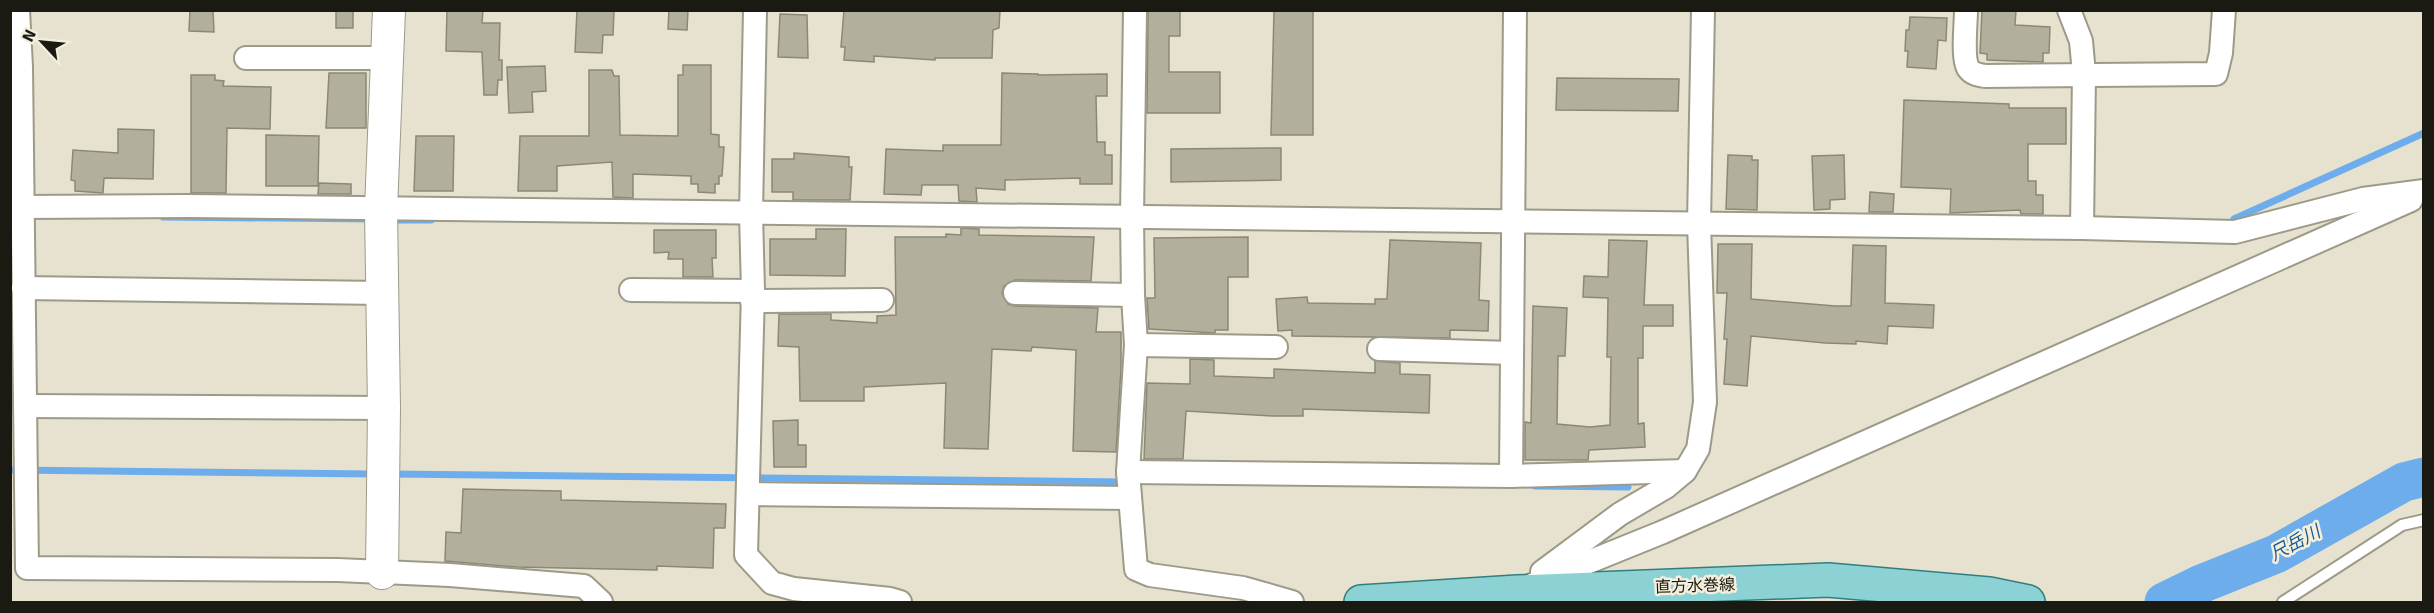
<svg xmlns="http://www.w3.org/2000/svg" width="2434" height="613" viewBox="0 0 2434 613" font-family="Signika,'Noto Sans JP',sans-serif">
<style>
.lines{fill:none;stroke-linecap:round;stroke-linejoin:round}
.stream{stroke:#6eadec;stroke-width:7}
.river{stroke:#6eadec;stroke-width:39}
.building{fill:#b3af9d;stroke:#8c8877;stroke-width:1.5}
.lane-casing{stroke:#9d9a88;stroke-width:14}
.street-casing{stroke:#9d9a88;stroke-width:26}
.secondary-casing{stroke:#9d9a88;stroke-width:34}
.primary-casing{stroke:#327e7e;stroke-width:36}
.lane{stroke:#fff;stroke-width:10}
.street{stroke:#fff;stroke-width:22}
.secondary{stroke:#fff;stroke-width:32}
.primary{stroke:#8cd2d4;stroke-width:33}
.labels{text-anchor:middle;stroke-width:5;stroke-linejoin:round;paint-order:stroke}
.street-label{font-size:16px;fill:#1a1912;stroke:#f3efdc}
.water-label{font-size:18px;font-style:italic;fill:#175a94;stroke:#f3efdc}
</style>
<rect width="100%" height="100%" fill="#e6e2cf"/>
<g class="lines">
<g class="stream">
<path d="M163 217 374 219"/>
<path d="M2234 219 2424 133"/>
<path d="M388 220H431"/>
<path d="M10 470 375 474"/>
<path d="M392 474 1125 482"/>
<path d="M1535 486 1628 487"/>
</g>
<path class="river" d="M2164 602 2201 584 2276 554 2404 482 2424 477"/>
</g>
<g class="building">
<path d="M190 10H213L214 32 189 31Z"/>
<rect x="336" y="10" width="17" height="18"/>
<path d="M447 10H483L482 23H500L499 60H502V80H498L497 95H484L482 52 446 51Z"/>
<path d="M577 10H614L613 35H603L602 53 575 52Z"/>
<path d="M669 10H688L687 30 668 29Z"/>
<path d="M844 10H1000L999 28 993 30 992 58H935V60L874 56V62L844 60 845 47H841Z"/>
<path d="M1148 10H1180V36H1169V72H1220V113H1147Z"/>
<path d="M1274 10H1313V135H1271Z"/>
<path d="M1982 10H2016L2015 25 2050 27 2049 53H2043V62L1987 60V54L1980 53Z"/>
<path d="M780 14 807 15 808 58 778 57Z"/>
<path d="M1910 17 1947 18 1946 41 1938 40 1936 69 1907 67 1908 51H1905L1906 30H1909Z"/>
<path d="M683 65H711V134L719 135V147H724L722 176H719V184H715V193L698 192V184H691V176L633 174V198L613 197 612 162 557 166V191H518L520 136H589V70H612L614 76H619L620 135 678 136V75H683Z"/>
<path d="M545 66 546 91 532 92 533 112 509 113 507 67Z"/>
<path d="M329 73H366V128H326Z"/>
<path d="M1002 73 1038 74V75L1107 74V96H1096L1097 142H1105V155H1112V184H1080V178L1005 180V190L976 188 977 202 959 201 958 185H922L921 195 884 194 886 149 943 151V145H1001Z"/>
<path d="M191 75H215V80L224 81 223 86 271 87 270 129 227 128 226 193H191Z"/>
<path d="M1557 78 1679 79 1678 111 1556 110Z"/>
<path d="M1904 100 2009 104V108H2066V144H2028V181H2036V195H2043V214H2021L2020 210 1950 213 1951 189 1901 187Z"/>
<path d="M118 129 154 130 153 179 104 178 103 193 75 191V181L71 180 73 150 118 153Z"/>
<path d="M266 135 319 136 318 186H266Z"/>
<path d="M416 136H454L453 191H414Z"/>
<path d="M1281 148V180L1171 182V149Z"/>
<path d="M794 153 849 157V167H852L850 200H793V192H772V159H794Z"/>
<path d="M1728 155 1752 156V160H1758L1757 210 1726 209Z"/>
<path d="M1844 155 1845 199 1830 200V209L1814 210 1812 156Z"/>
<path d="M319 183 351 184V194H318Z"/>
<path d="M1870 192 1894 194 1893 212H1869Z"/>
<path d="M961 228 979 229V235L1094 237 1091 281 1015 280 1004 286 1002 293 1008 304 1015 306 1098 308 1096 332H1121V368L1116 452 1073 451 1076 350 1032 347 1031 351 992 349 988 449 944 448 946 383 864 387V401H800L799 347 778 346 779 314H831V320L877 323V316L896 315 895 237H946V234L961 235Z"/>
<path d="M816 229H846L845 276 770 275V239H816Z"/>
<path d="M654 230H716V258H712L713 277H683V259H668L669 252 654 253Z"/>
<path d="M1248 237V277H1228V330H1215V333L1149 329 1147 298H1155L1154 238Z"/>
<path d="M1390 240 1481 243 1479 300 1489 301 1488 331 1450 330V338L1292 336V330L1278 331 1276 299 1307 297 1308 303 1375 304V299H1387Z"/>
<path d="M1609 240 1647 241 1644 305H1673V326H1643V358H1638V424L1644 423 1645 447 1589 450 1588 460H1525V422L1531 423 1533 306 1567 308 1565 356H1558L1557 424 1590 427 1610 425 1611 357H1607L1608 298 1583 297 1584 276 1608 277Z"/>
<path d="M1718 244H1752L1751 299 1835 306H1851L1853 245 1886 246 1885 303 1934 305 1933 328 1888 326 1887 344 1856 341V344L1825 343 1751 336 1747 386 1724 384 1727 339H1724L1727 293H1717Z"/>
<path d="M1190 359 1214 360V376L1274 378V369L1375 373V361L1400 363V374L1430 375 1429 413 1303 409V416H1274L1186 411 1183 459H1144L1147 383 1190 384Z"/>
<path d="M798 420V445H806V467H774L773 421Z"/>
<path d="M463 489 561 491V500L726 504 725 528H714L713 568 657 566V570L516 567 445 561 446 532 461 533Z"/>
</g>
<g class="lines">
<defs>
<path id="lane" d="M2283 602 2402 525 2424 520"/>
<g id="street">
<path d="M18 10 21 67 27 568 338 570 450 575 584 586 601 602"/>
<path d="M755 10 751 213 753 291 746 555 772 583 794 589 890 599 900 602"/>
<path d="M1135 10 1132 216 1133 295 1136 345 1128 472 1136 569 1150 575 1243 588 1292 602"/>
<path d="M1966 10C1966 25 1962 57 1968 68 1972 74 1978 75 1985 76L2216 74 2221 53 2224 10"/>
<path d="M2069 10 2081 41 2084 74 2082 228"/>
<path d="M246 58H389"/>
<path d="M22 207 189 206 2082 228 2235 232 2363 199 2424 191"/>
<path d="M23 288 382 293"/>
<path d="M631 290 753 291"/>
<path d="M1015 293 1133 295"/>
<path d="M752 301 882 300"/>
<path d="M1136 345 1276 347"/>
<path d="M1379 349 1512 353"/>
<path d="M25 406 384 408"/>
<path d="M1128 472 1511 476 1685 471"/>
<path d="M1511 476 1515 10"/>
<path d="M748 494 1129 498"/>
<path d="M1542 572 1620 514 1666 487 1685 471 1698 449 1705 402 1699 223 1703 10"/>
<path d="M1532 585 1663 532 2411 200"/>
</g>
<path id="secondary" d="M382 573 384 408 381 209 389 10"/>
<path id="primary" d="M1361 602 1517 592 1828 580 1989 594 2028 602"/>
</defs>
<use href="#lane" class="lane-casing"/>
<use href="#street" class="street-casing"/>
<use href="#secondary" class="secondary-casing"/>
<use href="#primary" class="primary-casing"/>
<use href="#lane" class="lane"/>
<use href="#street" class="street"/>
<use href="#secondary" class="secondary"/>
<use href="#primary" class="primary"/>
</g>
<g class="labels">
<g class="street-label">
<text transform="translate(1695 585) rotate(-2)" y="6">直方水巻線</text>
</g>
<g class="water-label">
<text transform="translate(2295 543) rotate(-28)" y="6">尺岳川</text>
</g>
</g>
<rect width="2434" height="613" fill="none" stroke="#1a1912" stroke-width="24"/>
<g transform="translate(42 42) rotate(296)" stroke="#f3efdc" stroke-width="4.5" paint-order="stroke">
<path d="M0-4.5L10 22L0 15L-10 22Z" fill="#1a1912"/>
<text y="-9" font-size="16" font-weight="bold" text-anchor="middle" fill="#1a1912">N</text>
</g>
</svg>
